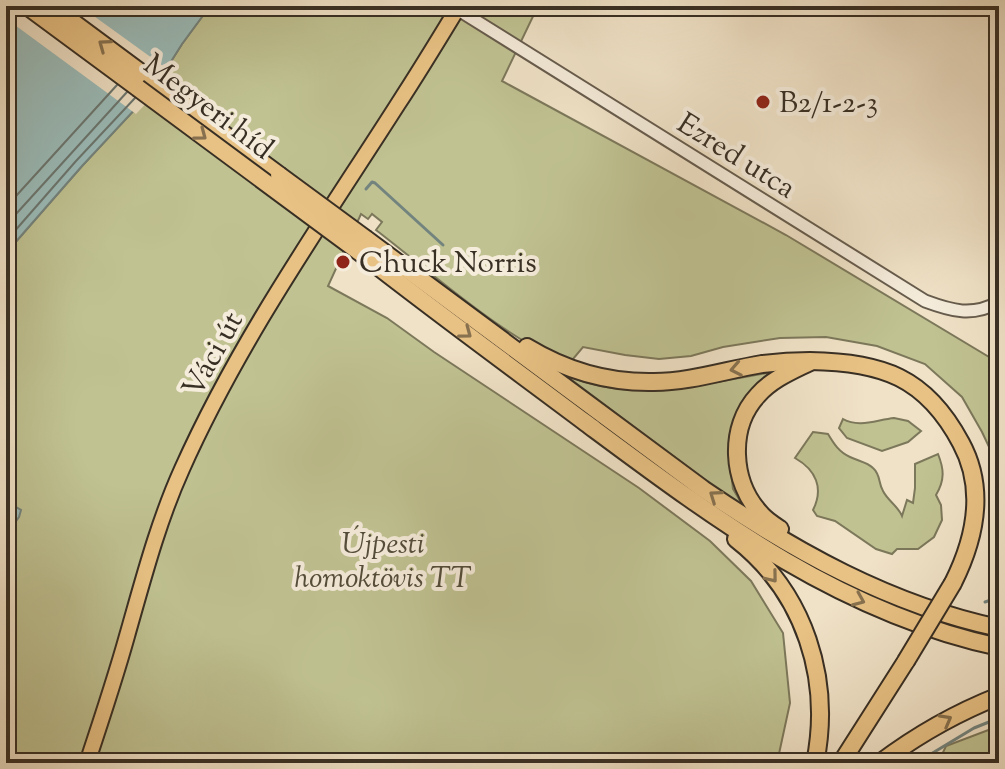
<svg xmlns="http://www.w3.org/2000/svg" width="1005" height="769" viewBox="0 0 1005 769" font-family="'Sorts Mill Goudy',serif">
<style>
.green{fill:#c0c292;stroke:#7c785b;stroke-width:2}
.water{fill:#9bbdbb;stroke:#73847f;stroke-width:2}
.pier{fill:#f0e2c7}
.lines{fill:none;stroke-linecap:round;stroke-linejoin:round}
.shore{stroke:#6a7670;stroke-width:2}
.stream{stroke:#73847f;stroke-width:3}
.minor-casing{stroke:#665c4d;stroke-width:15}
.major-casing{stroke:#382f24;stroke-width:18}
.highway-casing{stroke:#382f24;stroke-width:20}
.minor{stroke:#f5ecdb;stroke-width:11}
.major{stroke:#e8c184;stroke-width:14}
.highway{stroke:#e8c184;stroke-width:16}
.highway-bridge-casing{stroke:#382f24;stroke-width:20;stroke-linecap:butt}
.highway-bridge{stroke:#e8c184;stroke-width:16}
.oneway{stroke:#87714f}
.poi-dot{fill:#8f2418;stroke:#f5ecdb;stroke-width:3}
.labels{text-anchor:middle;stroke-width:8;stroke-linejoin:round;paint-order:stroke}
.poi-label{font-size:30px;fill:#382f24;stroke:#f5ecdb;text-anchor:start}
.street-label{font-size:30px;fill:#382f24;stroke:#f5ecdb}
.park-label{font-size:30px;font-style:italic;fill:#534c3a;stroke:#f5ecdb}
</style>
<rect width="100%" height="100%" fill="#f0e2c7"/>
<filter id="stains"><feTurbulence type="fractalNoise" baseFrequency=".0025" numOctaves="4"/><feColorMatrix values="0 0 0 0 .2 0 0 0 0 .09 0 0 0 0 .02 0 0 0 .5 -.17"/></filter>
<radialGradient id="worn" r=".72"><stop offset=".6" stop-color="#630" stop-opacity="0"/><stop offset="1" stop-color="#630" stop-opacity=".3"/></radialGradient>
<g class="green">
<path d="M210 6H538L502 81 786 235 999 363V468L982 432 962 397 925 364 877 346 826 337 780 338 723 347 691 356 659 359 625 355 583 347 568 365C498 333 437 277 376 230L382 222 372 214 368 219 361 214 328 286 387 318 434 352 639 488 710 541 751 581 783 633 790 703 777 763H6V253L82 166 153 90 182 44Z"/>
<path d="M779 371 733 425 729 439V456L733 489 742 504 741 507 569 378 571 377C637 404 711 382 779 371Z"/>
<path d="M894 418 908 421 921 431 908 442 882 451 847 438 839 428 843 419C859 428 876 420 894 418Z"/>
<path d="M813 432 828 434C834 444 839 452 850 457 858 461 867 462 873 468 881 475 878 483 883 491 888 501 898 506 902 516L907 500 913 503 915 488V464L938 454C944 469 945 480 936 495L941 505 942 520 934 537 918 549H897L892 554 876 549 835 521 817 516 813 510C824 488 816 470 795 458Z"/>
<path d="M999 726V763H938L946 746Z"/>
</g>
<g class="water">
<path d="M6 6H210L182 44 153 90 82 166 6 253Z"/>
<path d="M6 501 21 510 19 517 6 535Z"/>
</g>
<path class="pier" d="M6 6H80L170 71 156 93 136 114 8 20 6 21Z"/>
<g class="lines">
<g class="shore">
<path d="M6 207 117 85"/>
<path d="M6 225 127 92"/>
<path d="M6 241 76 161 135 98"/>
</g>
<g class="stream">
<path d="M366 189 372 182 375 183 443 245"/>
<path d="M985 602 991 600 999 602"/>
<path d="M916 763 974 728 999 718"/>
</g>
<defs>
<path id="minor" d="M457 9 925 301C952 311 972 317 999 302"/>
<path id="major" d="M87 763C101 721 115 679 127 636 143 580 158 522 182 469 240 339 322 223 398 104 419 72 439 39 459 6"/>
<g id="highway">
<path d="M27 6 138 88"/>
<path d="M51 6 279 175"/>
<path d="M366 239 703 489C794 551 890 605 999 628"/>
<path d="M358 251C433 310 510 366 586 423 714 518 839 613 999 647"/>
<path d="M527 347C565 370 608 383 654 382 690 382 726 370 762 364 778 362 794 361 810 361 882 362 926 377 961 443 986 489 975 539 953 583"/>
<path d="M780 529C774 525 766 520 761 514 731 482 728 427 758 395 772 379 792 371 810 362"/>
<path d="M736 539C805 593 832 679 815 763"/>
<path d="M841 763 906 661"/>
<path d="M880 763C917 735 956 713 999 696"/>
</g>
</defs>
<use href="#minor" class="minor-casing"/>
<use href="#major" class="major-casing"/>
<use href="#highway" class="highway-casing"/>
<use href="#minor" class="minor"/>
<use href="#major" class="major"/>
<use href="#highway" class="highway"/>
<defs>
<g id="highway-bridge">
<path d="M138 88 358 251"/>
<path d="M279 175 366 239"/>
<path d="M906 661 953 583"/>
</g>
</defs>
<use href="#highway-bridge" class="highway-bridge-casing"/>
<use href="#highway-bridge" class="highway-bridge"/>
</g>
<defs><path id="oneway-chevron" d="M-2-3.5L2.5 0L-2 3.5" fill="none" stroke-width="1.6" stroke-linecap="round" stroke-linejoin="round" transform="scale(2)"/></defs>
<g class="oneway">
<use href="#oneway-chevron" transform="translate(104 45) rotate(-144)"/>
<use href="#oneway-chevron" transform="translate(201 135) rotate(37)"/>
<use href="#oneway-chevron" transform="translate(466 333) rotate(37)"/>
<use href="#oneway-chevron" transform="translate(736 369) rotate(169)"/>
<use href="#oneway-chevron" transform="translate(715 496) rotate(-145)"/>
<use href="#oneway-chevron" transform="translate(772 577) rotate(51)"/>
<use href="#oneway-chevron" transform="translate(859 600) rotate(23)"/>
<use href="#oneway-chevron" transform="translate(946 720) rotate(-29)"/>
</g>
<g class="poi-dot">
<circle cx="763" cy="102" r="8"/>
<circle cx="343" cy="262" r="8"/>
</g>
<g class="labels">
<g class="poi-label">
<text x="779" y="112">B2/1-2-3</text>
<text x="359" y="272">Chuck Norris</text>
</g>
<g class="street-label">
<text transform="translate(209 106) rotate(37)" y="10">Megyeri híd</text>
<text transform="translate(737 155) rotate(32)" y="10">Ezred utca</text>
<text transform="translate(212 354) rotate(-61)" y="10">Váci út</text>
</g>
<g class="park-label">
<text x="383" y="553">Újpesti<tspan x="383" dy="34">homoktövis TT</tspan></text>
</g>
</g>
<rect width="1005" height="769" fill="none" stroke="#f0e2c7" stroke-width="32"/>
<rect x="8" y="8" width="989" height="753" fill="none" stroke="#382f24" stroke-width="4"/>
<rect x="16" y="16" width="973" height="737" fill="none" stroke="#382f24" stroke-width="2"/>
<rect width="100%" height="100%" filter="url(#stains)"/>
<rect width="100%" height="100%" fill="url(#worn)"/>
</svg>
